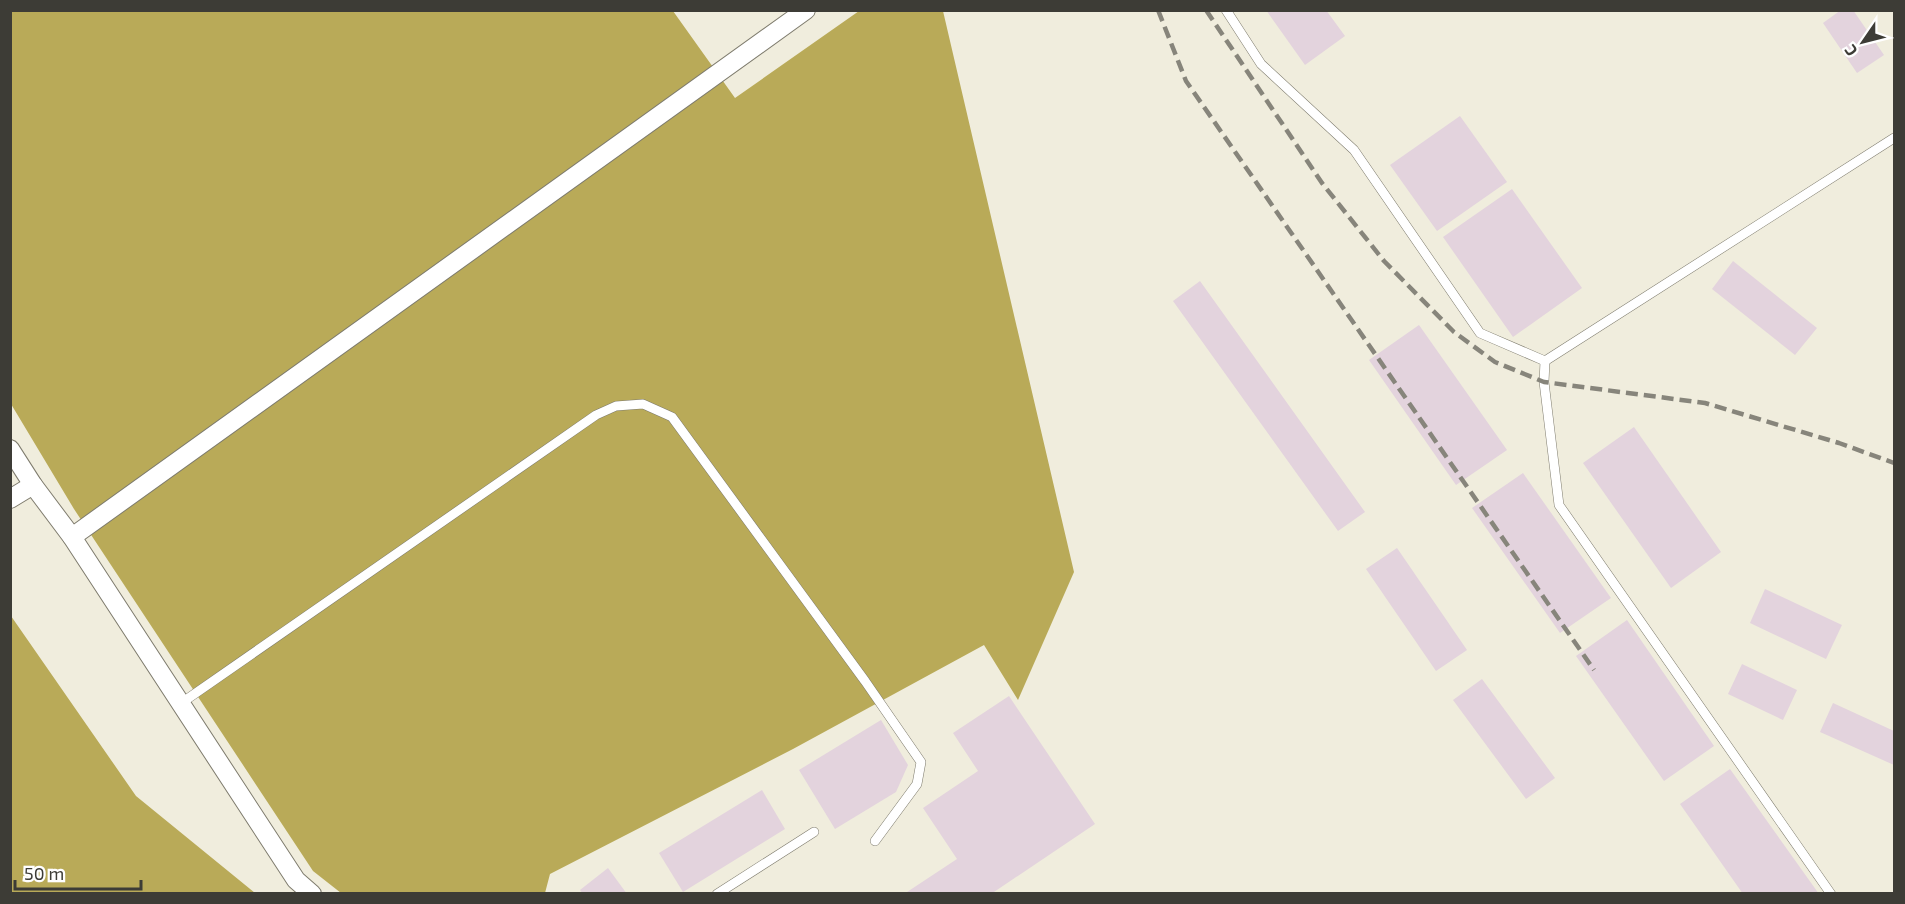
<svg xmlns="http://www.w3.org/2000/svg" width="1905" height="904" viewBox="0 0 1905 904" font-family="'Exo 2',sans-serif">
<style>
.forest{fill:#b9aa58}
.building{fill:#e3d3dd}
.lines{fill:none;stroke-linecap:round;stroke-linejoin:round}
.lane-casing{stroke:#7e7b6d;stroke-width:10}
.street-casing{stroke:#7e7b6d;stroke-width:20}
.lane{stroke:#fff;stroke-width:9}
.street{stroke:#fff;stroke-width:18}
.rail{stroke:#87857b;stroke-width:4.5;stroke-dasharray:12 6;stroke-linecap:butt}
</style>
<rect width="100%" height="100%" fill="#f0eddd"/>
<g class="forest">
<path d="M11 11H673L735 98 859 11H943L1074 572 1018 700 984 645 793 749 550 874 545 893H341L313 871 74 509 11 404Z"/>
<path d="M11 616 136 796 255 893H11Z"/>
</g>
<g class="building">
<path d="M1266 10H1326L1345 36 1305 65Z"/>
<path d="M1841 10H1853L1884 55 1857 73 1823 23Z"/>
<path d="M1460 116 1507 182 1437 231 1390 165Z"/>
<path d="M1512 189 1582 288 1513 337 1443 237Z"/>
<path d="M1733 261 1817 328 1795 355 1712 289Z"/>
<path d="M1200 281 1365 512 1338 531 1173 301Z"/>
<path d="M1419 325 1507 450 1456 485 1369 360Z"/>
<path d="M1634 427 1721 552 1671 588 1583 463Z"/>
<path d="M1523 473 1611 598 1560 633 1472 508Z"/>
<path d="M1397 548 1467 650 1436 671 1366 569Z"/>
<path d="M1765 589 1842 625 1826 659 1750 623Z"/>
<path d="M1627 620 1714 746 1664 781 1576 656Z"/>
<path d="M1742 664 1797 690 1783 720 1728 694Z"/>
<path d="M1482 679 1555 778 1526 799 1453 700Z"/>
<path d="M1009 696 1095 824 991 894H904L957 859 923 808 978 771 953 733Z"/>
<path d="M1833 703 1894 731V765L1820 732Z"/>
<path d="M881 720 908 765 896 792 835 829 799 770Z"/>
<path d="M1730 769 1819 894H1743L1680 804Z"/>
<path d="M762 790 785 829 683 892 659 853Z"/>
<path d="M608 868 627 894H583L580 890Z"/>
</g>
<g class="lines">
<defs>
<g id="lane">
<path d="M1226 10 1261 64 1354 150 1480 333 1545 361 1894 138"/>
<path d="M1545 361 1544 382 1559 505 1831 894"/>
<path d="M180 704 596 415 616 406 643 404 672 417 865 681 921 762 917 784 875 841"/>
<path d="M717 894 814 832"/>
</g>
<g id="street">
<path d="M10 449 33 485 72 537 296 880 312 894"/>
<path d="M10 499 33 485"/>
<path d="M72 537 806 10"/>
</g>
</defs>
<use href="#lane" class="lane-casing"/>
<use href="#street" class="street-casing"/>
<use href="#lane" class="lane"/>
<use href="#street" class="street"/>
<g class="rail">
<path d="M1158 10 1186 81 1594 670"/>
<path d="M1206 10 1322 183 1384 261 1454 332 1495 362 1544 382 1705 403 1839 443 1894 463"/>
</g>
</g>
<rect width="1905" height="904" fill="none" stroke="#3d3c36" stroke-width="24"/>
<g transform="translate(1863 42) rotate(235)" stroke="#ffffff" stroke-width="4.5" paint-order="stroke">
<path d="M0-4.5L10 22L0 15L-10 22Z" fill="#3d3c36"/>
<text y="-9" font-size="16" font-weight="bold" text-anchor="middle" fill="#3d3c36">С</text>
</g>
<path d="M15 880v9h126v-9" fill="none" stroke="#3d3c36" stroke-width="3"/>
<text x="24" y="880" font-size="18" fill="#3d3c36" stroke="#ffffff" stroke-width="4.5" paint-order="stroke">50 m</text>
</svg>
